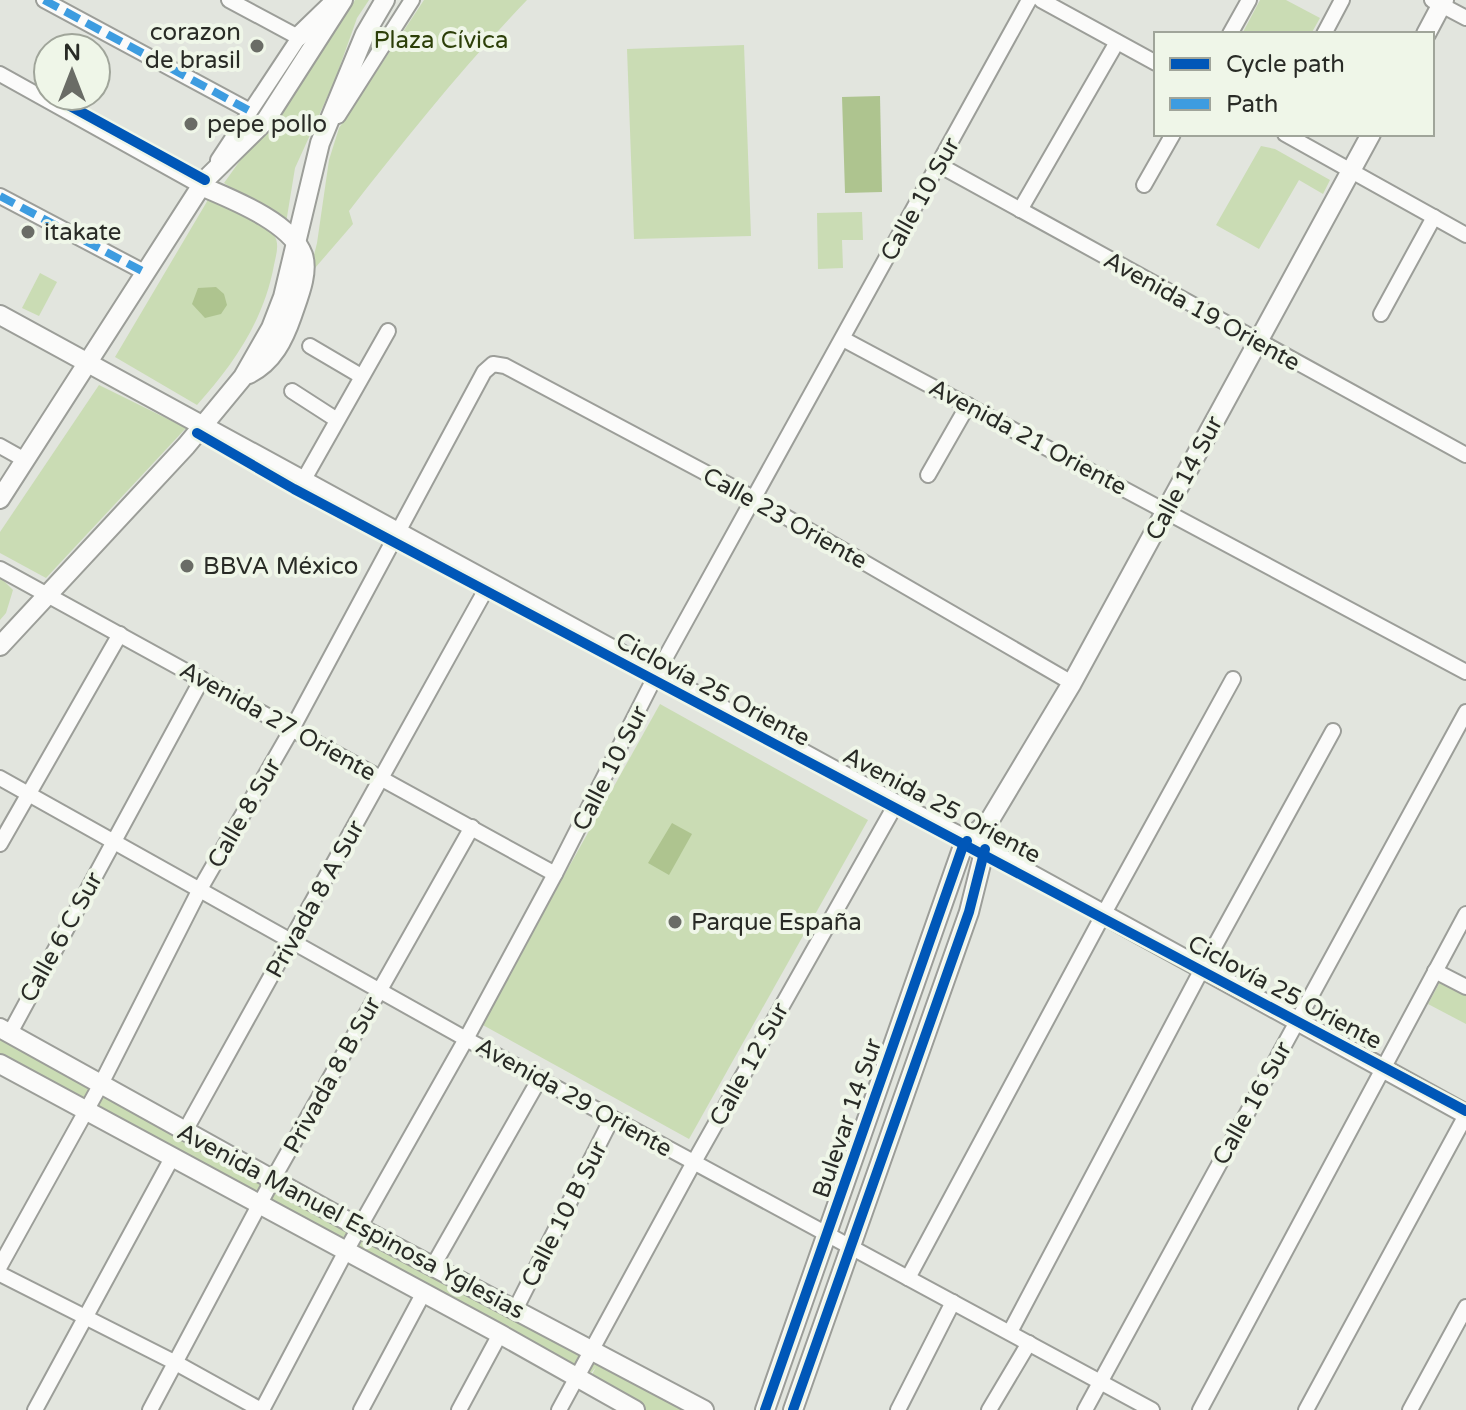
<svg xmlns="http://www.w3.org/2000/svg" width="1466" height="1410" viewBox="0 0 1466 1410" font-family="'Varela Round',sans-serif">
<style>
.green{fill:#cadcb4}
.water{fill:#aec48f}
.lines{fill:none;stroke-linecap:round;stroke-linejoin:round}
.minor-casing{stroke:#9c9e99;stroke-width:18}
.major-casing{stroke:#9c9e99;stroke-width:22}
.minor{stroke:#fbfbfa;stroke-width:14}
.major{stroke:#fbfbfa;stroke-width:18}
.quiet{stroke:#3d9ce0;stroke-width:8;stroke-dasharray:16 8;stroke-linecap:butt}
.cycleway-casing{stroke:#eff6e8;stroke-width:15}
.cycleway{stroke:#0057b8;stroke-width:10}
.poi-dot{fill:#6a6c66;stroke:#eff6e8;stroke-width:3}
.labels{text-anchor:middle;stroke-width:8;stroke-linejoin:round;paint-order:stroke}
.poi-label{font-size:24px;fill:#292b26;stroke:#eff6e8;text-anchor:start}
.park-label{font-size:24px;fill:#2c3f08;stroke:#eff6e8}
.street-label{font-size:24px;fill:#292b26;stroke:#eff6e8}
</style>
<rect width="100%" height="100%" fill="#e2e5de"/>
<g class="green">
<path d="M355 0H369L357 18 335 80 295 168 286 223 224 183Z"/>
<path d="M424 0H527C463 67 406 138 349 211L353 224 309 275 317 243 329 160 339 128Z"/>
<path d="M1260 0H1286L1320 18 1311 34H1242Z"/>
<path d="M744 45 751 236 634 239 627 49Z"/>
<path d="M1261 146 1275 149 1330 180 1323 194 1299 180 1259 249 1216 225Z"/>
<path d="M212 193C232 204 261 215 274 235 280 244 276 255 274 265 264 320 234 364 197 405L115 357Z"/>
<path d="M862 212 863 240H842L843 268 818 269 817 213Z"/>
<path d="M40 273 57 282 39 316 22 308Z"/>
<path d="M99 385 186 428 46 578 0 553V532Z"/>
<path d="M0 577 13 590 6 613 0 620Z"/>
<path d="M660 704 868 820 689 1139 481 1024Z"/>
<path d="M1441 980 1466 993V1024L1428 1004Z"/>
<path d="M0 1033 95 1084 83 1104 0 1061Z"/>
<path d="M104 1089 694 1410H645L589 1380 596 1367 587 1378 92 1109Z"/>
</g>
<g class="water">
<path d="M880 96 882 192 845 193 842 97Z"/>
<path d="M216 287 224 294 227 305 221 314 205 318 192 304 198 288Z"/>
<path d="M672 823 692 834 669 875 648 863Z"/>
</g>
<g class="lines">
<defs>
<g id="minor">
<path d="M44 0 250 111"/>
<path d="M229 0 298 37"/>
<path d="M1041 0 1156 63"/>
<path d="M1432 0 1466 18"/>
<path d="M1230 34 1249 0"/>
<path d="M1324 34 1342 0"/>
<path d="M0 74 201 186"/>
<path d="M338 116 412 0"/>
<path d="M1285 134 1466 235"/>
<path d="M218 160 304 30"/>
<path d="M939 165 1466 455"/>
<path d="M1144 185 1173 134"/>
<path d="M0 196 146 273"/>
<path d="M1020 210 1117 42"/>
<path d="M1381 314 1434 217"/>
<path d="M843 339 1466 672"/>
<path d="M310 346 361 376"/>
<path d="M292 391 337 420"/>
<path d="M0 446 25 460"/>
<path d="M928 475 968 405"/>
<path d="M303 481 388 331"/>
<path d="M0 569 555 874"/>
<path d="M0 778 466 1039 1152 1410"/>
<path d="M0 844 120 634"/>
<path d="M1435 971 1466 987"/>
<path d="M10 1033 202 679"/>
<path d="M185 1131 490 582"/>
<path d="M0 1266 101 1084 200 889 292 729 484 372 493 364 505 366 753 498 1072 683"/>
<path d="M433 1266 540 1078"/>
<path d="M0 1274 176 1363 261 1410"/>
<path d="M908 1278 1102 917 1233 679"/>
<path d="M515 1310 612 1118"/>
<path d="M1010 1332 1201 971 1333 731"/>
<path d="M35 1410 173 1156"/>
<path d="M150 1410 273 1179 472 827"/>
<path d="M262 1410 346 1251 466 1039 555 874 657 673 1029 0"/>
<path d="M361 1410 423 1294"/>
<path d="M459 1410 500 1334"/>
<path d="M559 1410 694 1162 896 804"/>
<path d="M898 1410 953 1302"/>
<path d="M989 1410 1029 1343"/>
<path d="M1085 1410 1466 712"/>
<path d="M1200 1410 1466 914"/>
<path d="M1306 1410 1466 1115"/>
<path d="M1410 1410 1466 1307"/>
</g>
<g id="major">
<path d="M1426 34 1444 0"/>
<path d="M298 37 331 5"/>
<path d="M201 186C231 199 291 222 303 255 309 273 298 298 292 316 284 339 273 362 249 374"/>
<path d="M0 315 896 804 985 849 1466 1114"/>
<path d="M0 499 205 180 266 120 343 0"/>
<path d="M0 646 186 446 243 377 271 328 283 297 320 143 365 34 385 0"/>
<path d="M0 1028 360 1228 704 1410"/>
<path d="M0 1064 500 1334 635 1410"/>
<path d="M765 1410 963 846 991 818 1072 683 1371 134"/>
<path d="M793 1410 969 912 987 840"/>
</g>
</defs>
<use href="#minor" class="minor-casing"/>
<use href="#major" class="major-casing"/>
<use href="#minor" class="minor"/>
<use href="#major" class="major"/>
<g class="quiet">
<path d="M44 0 250 111"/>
<path d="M0 196 146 273"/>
</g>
<defs>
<g id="cycleway">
<path d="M52 96 205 180"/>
<path d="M197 433 294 489 1466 1111"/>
<path d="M765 1410 963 846 967 841"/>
<path d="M793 1410 969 912 985 849"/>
</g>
</defs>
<use href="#cycleway" class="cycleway-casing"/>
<use href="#cycleway" class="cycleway"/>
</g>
<g class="poi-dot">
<circle cx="257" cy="46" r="8"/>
<circle cx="191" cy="124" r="8"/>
<circle cx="28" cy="232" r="8"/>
<circle cx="187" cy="566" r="8"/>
<circle cx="675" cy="922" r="8"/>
</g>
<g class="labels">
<g class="poi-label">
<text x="241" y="40" text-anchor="end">corazon<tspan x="241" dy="28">de brasil</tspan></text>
<text x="207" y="132">pepe pollo</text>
<text x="44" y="240">itakate</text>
<text x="203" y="574">BBVA México</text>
<text x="691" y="930">Parque España</text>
</g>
<g class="park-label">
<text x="441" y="48">Plaza Cívica</text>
</g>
<g class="street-label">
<text transform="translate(920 199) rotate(-61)" y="8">Calle 10 Sur</text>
<text transform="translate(1202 311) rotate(29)" y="8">Avenida 19 Oriente</text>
<text transform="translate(1028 437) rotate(28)" y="8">Avenida 21 Oriente</text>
<text transform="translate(1184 478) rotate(-62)" y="8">Calle 14 Sur</text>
<text transform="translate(785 518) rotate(29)" y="8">Calle 23 Oriente</text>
<text transform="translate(713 689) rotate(28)" y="8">Ciclovía 25 Oriente</text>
<text transform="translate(278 721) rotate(29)" y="8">Avenida 27 Oriente</text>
<text transform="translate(610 768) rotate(-63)" y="8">Calle 10 Sur</text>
<text transform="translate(942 805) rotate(28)" y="8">Avenida 25 Oriente</text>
<text transform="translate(244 813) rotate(-60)" y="8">Calle 8 Sur</text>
<text transform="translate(315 899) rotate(-61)" y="8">Privada 8 A Sur</text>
<text transform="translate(61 937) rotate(-61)" y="8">Calle 6 C Sur</text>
<text transform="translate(1285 992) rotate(28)" y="8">Ciclovía 25 Oriente</text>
<text transform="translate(749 1064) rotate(-61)" y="8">Calle 12 Sur</text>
<text transform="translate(332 1075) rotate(-61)" y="8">Privada 8 B Sur</text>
<text transform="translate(574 1097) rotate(29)" y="8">Avenida 29 Oriente</text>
<text transform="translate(1252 1103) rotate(-61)" y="8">Calle 16 Sur</text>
<text transform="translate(847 1118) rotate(-71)" y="8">Bulevar 14 Sur</text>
<text transform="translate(564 1214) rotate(-63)" y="8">Calle 10 B Sur</text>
<text transform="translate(351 1221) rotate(28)" y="8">Avenida Manuel Espinosa Yglesias</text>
</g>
</g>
<rect x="1154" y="32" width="280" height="104" fill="#eff6e8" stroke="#a0a59a" stroke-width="2"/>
<rect x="1170" y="58" width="40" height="12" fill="#0057b8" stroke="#a0a59a" stroke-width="2"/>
<text x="1226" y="72" font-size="24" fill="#292b26">Cycle path</text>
<rect x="1170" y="98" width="40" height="12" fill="#3d9ce0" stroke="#a0a59a" stroke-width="2"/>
<text x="1226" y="112" font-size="24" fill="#292b26">Path</text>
<g transform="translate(72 72)"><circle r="38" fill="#eff6e8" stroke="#a0a59a" stroke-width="2"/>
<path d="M0-6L14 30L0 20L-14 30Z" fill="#6a6c66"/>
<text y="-12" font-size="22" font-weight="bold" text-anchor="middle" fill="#292b26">N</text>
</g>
</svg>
